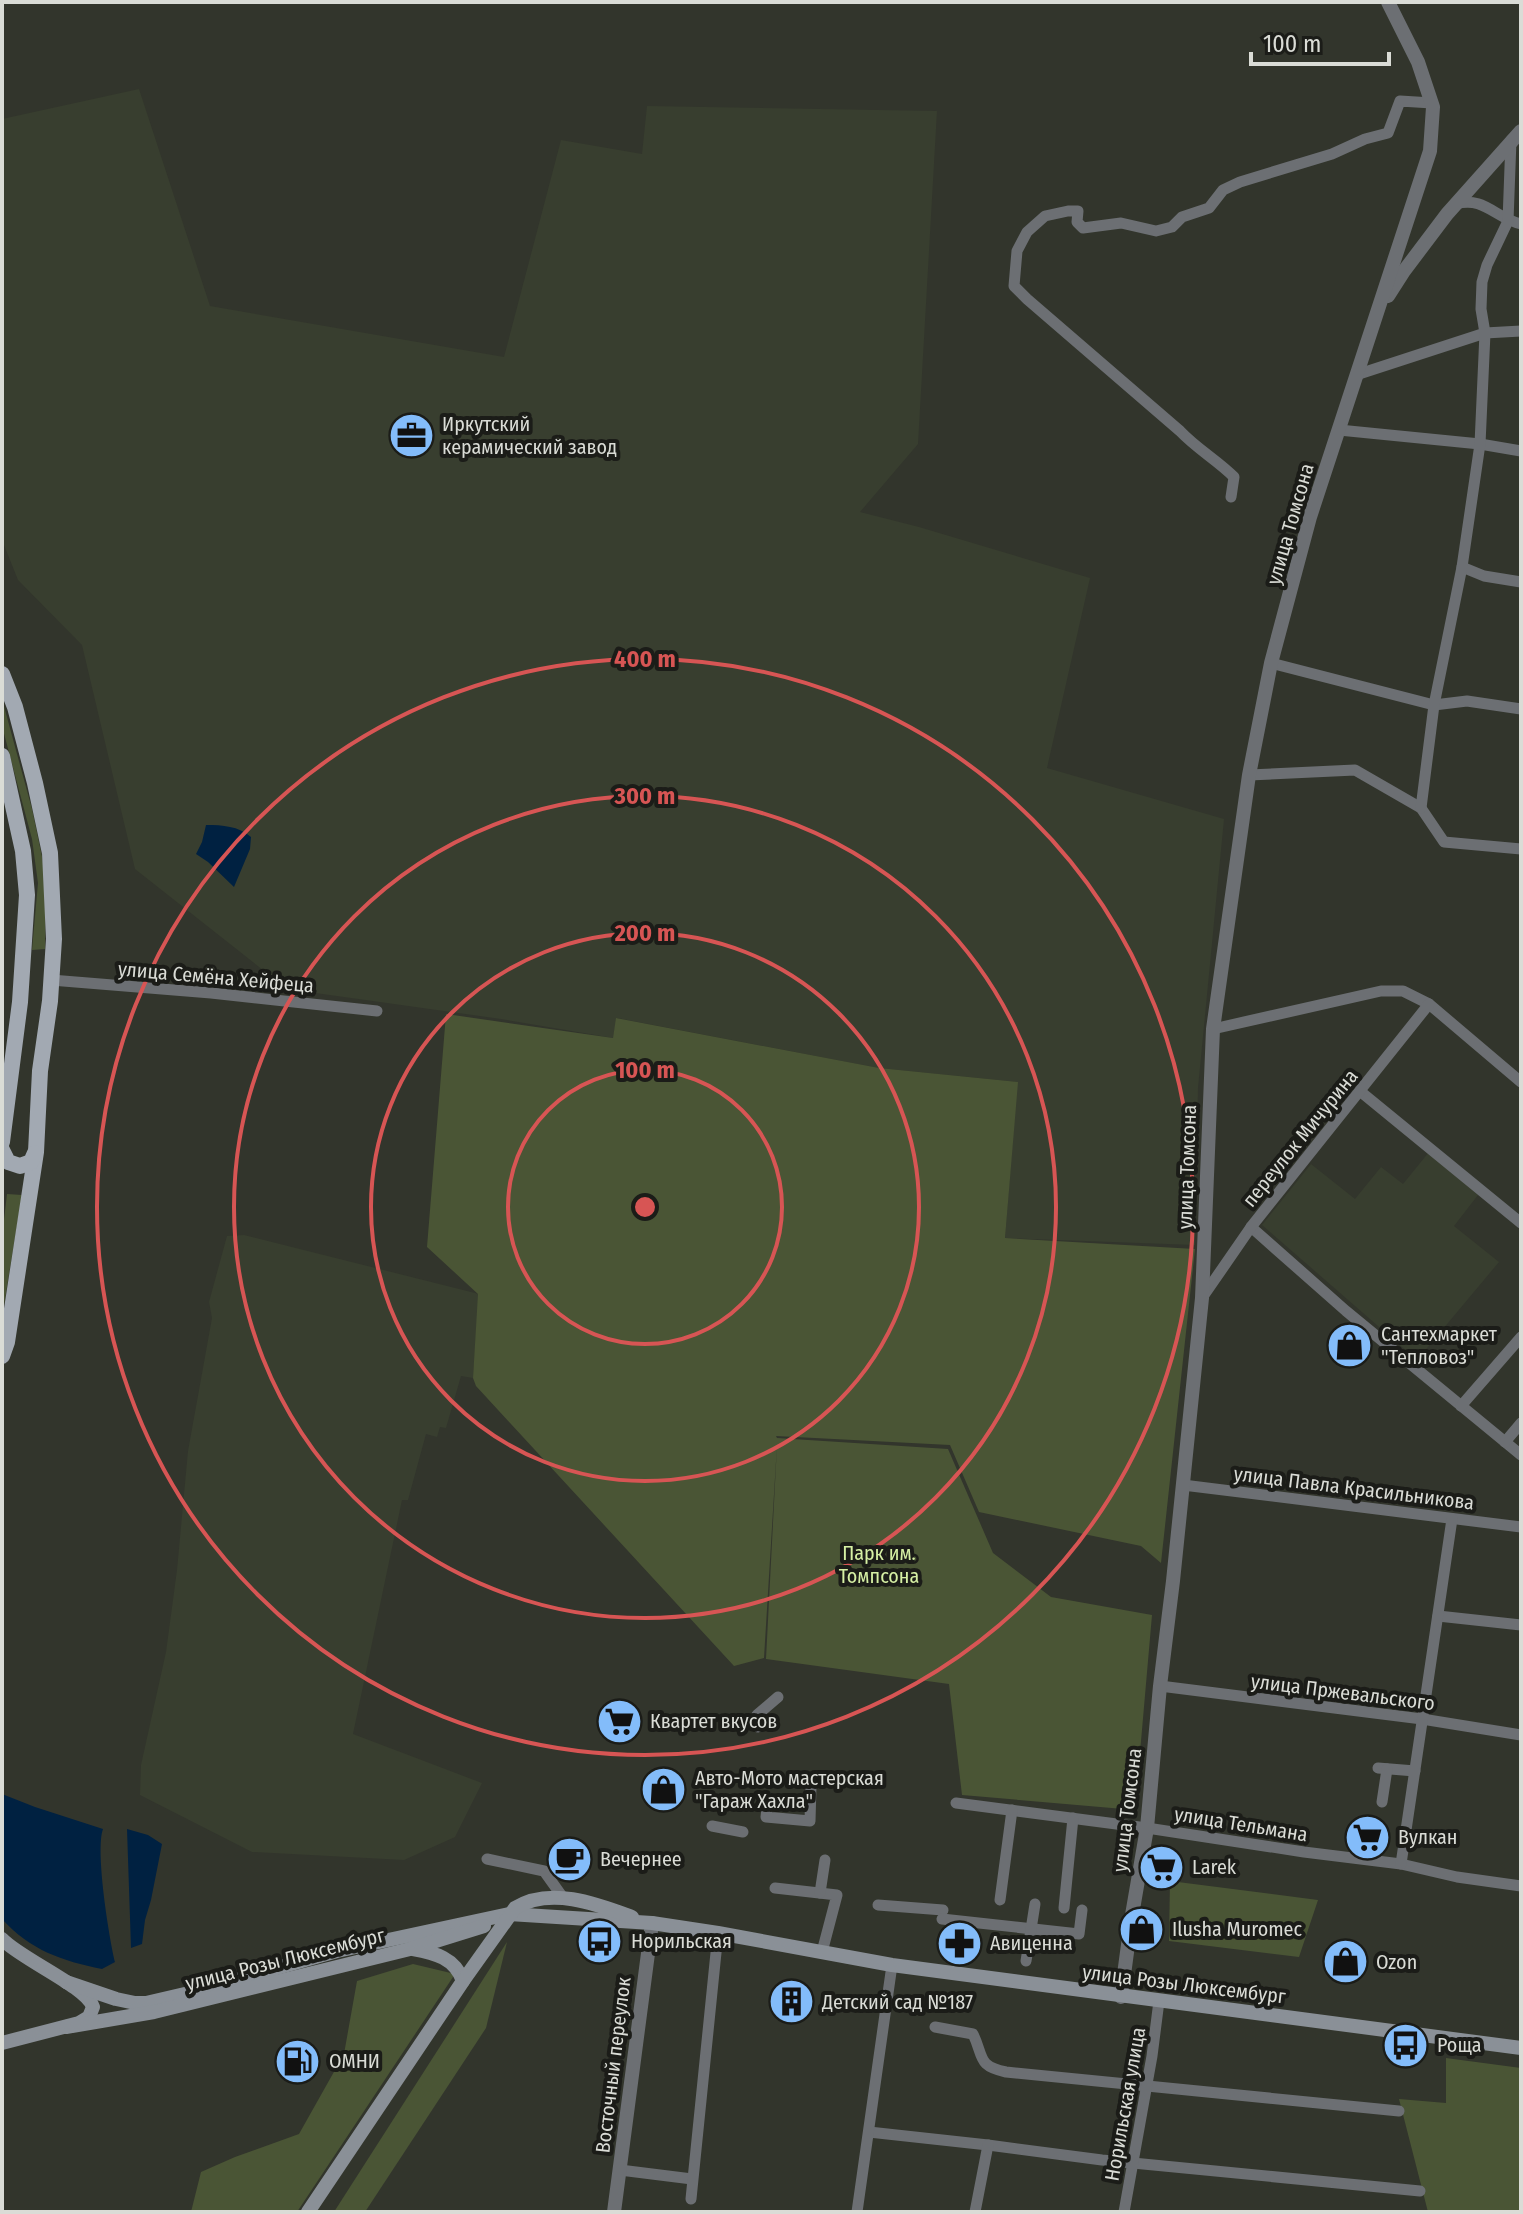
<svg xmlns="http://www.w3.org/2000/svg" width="1523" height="2214" viewBox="0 0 1523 2214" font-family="'Fira Sans Condensed',sans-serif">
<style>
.built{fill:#383e2f}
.green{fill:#4a5535}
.water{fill:#002141}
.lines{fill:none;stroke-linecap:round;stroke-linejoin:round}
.minor{stroke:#6c6f73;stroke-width:11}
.tertiary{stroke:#6c6f73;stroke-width:14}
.secondary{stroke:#8a9097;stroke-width:14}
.primary{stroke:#a2a9b2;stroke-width:16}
.ring{fill:none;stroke:#d75554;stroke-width:4}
.labels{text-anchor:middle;stroke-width:8;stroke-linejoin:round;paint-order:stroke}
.poi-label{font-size:20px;fill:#dadcd6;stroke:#1b1c18;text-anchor:start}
.street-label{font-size:20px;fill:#dadcd6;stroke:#1b1c18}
.park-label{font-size:20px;fill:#d6f0a4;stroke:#1b1c18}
.centre{fill:#d75554;stroke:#1b1c18;stroke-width:4}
.ring-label{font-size:24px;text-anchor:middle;font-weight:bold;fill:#d75554;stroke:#1b1c18;stroke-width:8;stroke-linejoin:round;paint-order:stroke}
</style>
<rect width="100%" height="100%" fill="#32352c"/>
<g class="built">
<path d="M139 89 210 306 504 357 561 140 642 154 647 106 937 111 918 444 860 512 919 527 1090 578 1047 768 1224 819 1198 1088 1195 1245 1005 1238 1017 1082 878 1068 617 1018 613 1038 501 1019 287 989 135 869 82 645 18 580 2 540V119Z"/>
<path d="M1429 1152 1478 1195 1454 1226 1499 1262 1417 1360 1262 1225 1311 1164 1355 1199 1381 1167 1403 1184Z"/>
<path d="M244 1235 479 1294 473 1378 461 1376 446 1428 440 1427 437 1437 426 1434 408 1500H402L353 1734 482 1783 455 1837 404 1860 252 1852 140 1795 141 1765 166 1652 177 1570 188 1451 212 1318 209 1302 227 1236Z"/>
</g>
<g class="green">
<path d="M2 699 32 809 46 876 45 949 32 950 38 883 32 839 2 726Z"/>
<path d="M446 1014 613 1038 616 1018 879 1068 1018 1082 1005 1238 1195 1249 1161 1563 1141 1546 979 1512 950 1445 776 1436 777 1438 948 1449 993 1553 1051 1597 1152 1615 1135 1810 962 1795 949 1684 766 1659 777 1445 764 1658 734 1666 476 1386 473 1378 478 1294 427 1247Z"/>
<path d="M7 1194 22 1195 2 1317V1237Z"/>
<path d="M1170 1881 1318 1900 1299 1957 1169 1941Z"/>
<path d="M507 1942 486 2028 365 2212H334Z"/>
<path d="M413 1964 455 1974 297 2212H191L201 2172 235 2157 299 2134 344 2054 357 1981Z"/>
<path d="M1446 2058 1521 2068V2212H1428L1399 2099 1446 2103Z"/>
</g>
<g class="water">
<path d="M206 825C223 825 238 826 251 837L250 849 234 887 208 862 196 854 202 842Z"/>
<path d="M2 1794 35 1807 103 1829C95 1850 109 1937 115 1962L102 1969C62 1961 30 1950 2 1919Z"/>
<path d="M127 1829 148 1835 162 1844 151 1900 145 1920 142 1944 131 1948Z"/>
</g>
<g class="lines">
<g class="minor">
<path d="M1456 204C1484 196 1495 218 1521 224"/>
<path d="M1356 375 1485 333 1521 331"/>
<path d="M1339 430 1480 444 1521 451"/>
<path d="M1231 497 1234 477C1217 460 1197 449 1180 431L1027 299 1014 286 1017 251 1027 232 1045 216 1068 211H1078L1077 222 1083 228 1121 223 1156 231 1172 227 1182 217 1209 208 1223 190 1240 182 1332 154 1365 139 1388 133 1400 101 1432 103"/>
<path d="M1462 567 1484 576 1521 582"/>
<path d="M1271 663 1434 705 1467 701 1521 709"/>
<path d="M1249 775 1355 770 1421 808 1444 842 1521 849"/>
<path d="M1421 808 1434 705 1462 567 1480 444 1485 333 1481 309 1482 282 1487 265 1508 221 1511 140"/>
<path d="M51 980 211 993 377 1011"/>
<path d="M1213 1029 1381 991H1403L1429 1004 1521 1082"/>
<path d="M1361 1092 1521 1223"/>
<path d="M1251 1227 1346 1311 1521 1455"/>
<path d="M1202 1298 1251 1227 1429 1004"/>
<path d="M1461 1406 1521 1337"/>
<path d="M1505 1442 1521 1423"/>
<path d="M1183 1485 1521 1527"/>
<path d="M1438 1616 1521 1625"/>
<path d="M1160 1686 1422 1719 1521 1735"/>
<path d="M758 1727 757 1715 778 1697"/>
<path d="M1378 1768 1415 1771"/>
<path d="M768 1798 766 1817 810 1821 811 1786"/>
<path d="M1382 1802 1387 1769"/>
<path d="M956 1803 1147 1828 1304 1852 1401 1864 1457 1877 1521 1886"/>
<path d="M712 1826 743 1832"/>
<path d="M487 1859 544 1871 564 1899"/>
<path d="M1401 1864 1452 1519"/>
<path d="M775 1888 837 1895 822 1952"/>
<path d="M820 1893 825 1860"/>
<path d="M1000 1900 1012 1810"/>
<path d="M878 1905 943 1910"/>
<path d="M1064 1908 1073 1818"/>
<path d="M942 1919 1079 1934 1082 1910"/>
<path d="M1026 1961 1035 1904"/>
<path d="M935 2027 973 2034C984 2057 977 2066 1006 2072L1399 2111"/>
<path d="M869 2132 988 2145 1102 2160 1420 2191"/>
<path d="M620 2170 692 2179"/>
<path d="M691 2199 718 1933"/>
<path d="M857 2212 892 1965"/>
<path d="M975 2212 988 2145"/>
<path d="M1124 2212 1152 2056 1159 2001"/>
</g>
<g class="tertiary">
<path d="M1388 296 1404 271 1447 214 1521 131"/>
<path d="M1121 1997 1132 1915 1147 1828 1160 1686 1173 1581 1202 1298 1213 1029 1249 775 1271 663 1310 517 1430 151 1433 107 1418 62 1388 2"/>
<path d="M614 2212 652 1923"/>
</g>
<g class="secondary">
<path d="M2 1939C21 1959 87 1987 93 2007L89 2017 79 2023 2 2043"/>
<path d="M413 1949C435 1953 455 1958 463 1981"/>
<path d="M66 1982 116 1999 135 2003H146L189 1993 337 1951 509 1914 652 1923 718 1933 892 1965 1521 2048"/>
<path d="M66 2027 154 2012 410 1949 484 1926"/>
<path d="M308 2212 463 1981 515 1908C550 1886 597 1904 632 1917"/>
</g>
<g class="primary">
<path d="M2 674 15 707 35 783 50 853 54 939 50 1001 40 1071 36 1152 7 1342 2 1356"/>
<path d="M2 756 23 851 27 895 20 1002 2 1142"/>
<path d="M2 1150 8 1162 20 1166 31 1162 35 1153"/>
</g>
</g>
<g class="ring">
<circle cx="645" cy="1207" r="137"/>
<circle cx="645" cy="1207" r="274"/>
<circle cx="645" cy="1207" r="411"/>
<circle cx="645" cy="1207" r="548"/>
</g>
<defs>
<symbol id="office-disc" viewBox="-11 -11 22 22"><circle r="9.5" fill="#83bcfa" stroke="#1b1c18"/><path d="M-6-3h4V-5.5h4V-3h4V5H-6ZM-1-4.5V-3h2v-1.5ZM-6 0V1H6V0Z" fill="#111"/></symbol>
<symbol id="shop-disc" viewBox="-11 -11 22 22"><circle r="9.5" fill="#83bcfa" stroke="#1b1c18"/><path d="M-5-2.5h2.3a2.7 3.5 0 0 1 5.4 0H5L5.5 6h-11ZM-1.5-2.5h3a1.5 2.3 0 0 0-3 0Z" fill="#111"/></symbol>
<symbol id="supermarket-disc" viewBox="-11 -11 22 22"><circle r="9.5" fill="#83bcfa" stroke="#1b1c18"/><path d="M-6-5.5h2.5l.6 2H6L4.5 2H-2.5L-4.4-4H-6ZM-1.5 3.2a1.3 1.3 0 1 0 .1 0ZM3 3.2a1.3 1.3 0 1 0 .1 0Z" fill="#111"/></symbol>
<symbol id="cafe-disc" viewBox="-11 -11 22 22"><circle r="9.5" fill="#83bcfa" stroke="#1b1c18"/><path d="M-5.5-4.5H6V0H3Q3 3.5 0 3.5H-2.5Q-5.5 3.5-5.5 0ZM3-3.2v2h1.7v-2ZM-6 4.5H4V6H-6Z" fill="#111"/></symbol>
<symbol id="bus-disc" viewBox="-11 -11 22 22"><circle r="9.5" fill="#83bcfa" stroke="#1b1c18"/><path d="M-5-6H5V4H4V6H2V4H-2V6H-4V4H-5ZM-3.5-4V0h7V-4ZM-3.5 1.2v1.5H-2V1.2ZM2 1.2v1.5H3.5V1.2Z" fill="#111"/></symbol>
<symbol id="pharmacy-disc" viewBox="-11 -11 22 22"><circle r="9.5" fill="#83bcfa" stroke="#1b1c18"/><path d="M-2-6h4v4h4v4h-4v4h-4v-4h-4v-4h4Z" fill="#111"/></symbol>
<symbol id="building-disc" viewBox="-11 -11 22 22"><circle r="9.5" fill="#83bcfa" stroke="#1b1c18"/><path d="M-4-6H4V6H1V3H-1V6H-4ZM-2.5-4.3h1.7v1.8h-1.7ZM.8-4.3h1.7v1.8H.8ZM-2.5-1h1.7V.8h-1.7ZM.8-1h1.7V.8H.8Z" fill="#111"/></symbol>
<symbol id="fuel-disc" viewBox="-11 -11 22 22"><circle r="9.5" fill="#83bcfa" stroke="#1b1c18"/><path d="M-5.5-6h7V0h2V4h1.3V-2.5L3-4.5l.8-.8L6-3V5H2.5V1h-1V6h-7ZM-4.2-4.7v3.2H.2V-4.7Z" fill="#111"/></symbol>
</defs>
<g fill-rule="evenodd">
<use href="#office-disc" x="386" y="410" width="51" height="51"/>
<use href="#shop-disc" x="1324" y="1320" width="51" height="51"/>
<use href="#supermarket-disc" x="594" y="1696" width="51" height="51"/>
<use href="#shop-disc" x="638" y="1764" width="51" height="51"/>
<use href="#supermarket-disc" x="1342" y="1812" width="51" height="51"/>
<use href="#cafe-disc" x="544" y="1834" width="51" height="51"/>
<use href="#supermarket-disc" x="1136" y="1842" width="51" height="51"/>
<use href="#shop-disc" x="1116" y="1904" width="51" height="51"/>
<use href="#bus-disc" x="574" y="1916" width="51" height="51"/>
<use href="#pharmacy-disc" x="934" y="1918" width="51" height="51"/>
<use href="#shop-disc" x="1320" y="1936" width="51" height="51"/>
<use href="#building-disc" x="766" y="1976" width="51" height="51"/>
<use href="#bus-disc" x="1380" y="2020" width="51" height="51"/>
<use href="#fuel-disc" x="272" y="2036" width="51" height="51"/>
</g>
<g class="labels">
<g class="poi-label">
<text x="442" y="431">Иркутский<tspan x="442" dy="23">керамический завод</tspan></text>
<text x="1381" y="1341">Сантехмаркет<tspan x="1381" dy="23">"Тепловоз"</tspan></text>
<text x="650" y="1728">Квартет вкусов</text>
<text x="695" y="1785">Авто-Мото мастерская<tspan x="695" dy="23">"Гараж Хахла"</tspan></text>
<text x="1398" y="1844">Вулкан</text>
<text x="600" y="1866">Вечернее</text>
<text x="1192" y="1874">Larek</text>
<text x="1172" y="1936">Ilusha Muromec</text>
<text x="631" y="1948">Норильская</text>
<text x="990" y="1950">Авиценна</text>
<text x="1376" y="1969">Ozon</text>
<text x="822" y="2009">Детский сад №187</text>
<text x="1437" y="2052">Роща</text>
<text x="329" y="2068">ОМНИ</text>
</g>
<g class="street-label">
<text transform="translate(1290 524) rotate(-74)" y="7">улица Томсона</text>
<text transform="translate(216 977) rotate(5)" y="7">улица Семёна Хейфеца</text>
<text transform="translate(1300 1138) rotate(-51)" y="7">переулок Мичурина</text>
<text transform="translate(1187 1167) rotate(-88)" y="7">улица Томсона</text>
<text transform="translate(1354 1488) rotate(7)" y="7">улица Павла Красильникова</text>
<text transform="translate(1343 1692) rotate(7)" y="7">улица Пржевальского</text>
<text transform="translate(1127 1810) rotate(-83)" y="7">улица Томсона</text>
<text transform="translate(1241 1824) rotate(9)" y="7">улица Тельмана</text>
<text transform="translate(285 1959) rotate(-14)" y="7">улица Розы Люксембург</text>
<text transform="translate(1184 1984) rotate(7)" y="7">улица Розы Люксембург</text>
<text transform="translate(613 2065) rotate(-83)" y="7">Восточный переулок</text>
<text transform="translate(1125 2104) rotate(-80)" y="7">Норильская улица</text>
</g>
<g class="park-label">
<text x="879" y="1560">Парк им.<tspan x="879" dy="23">Томпсона</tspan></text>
</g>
</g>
<circle cx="645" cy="1207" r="12" class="centre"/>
<g class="ring-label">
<text x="645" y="667">400 m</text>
<text x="645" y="804">300 m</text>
<text x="645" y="941">200 m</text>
<text x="645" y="1078">100 m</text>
</g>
<rect width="1523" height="2214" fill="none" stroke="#dadcd6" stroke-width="8"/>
<path d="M1251 52v12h138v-12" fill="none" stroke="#dadcd6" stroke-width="4"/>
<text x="1263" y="52" font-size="24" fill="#dadcd6" stroke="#1b1c18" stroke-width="6" paint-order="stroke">100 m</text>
</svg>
